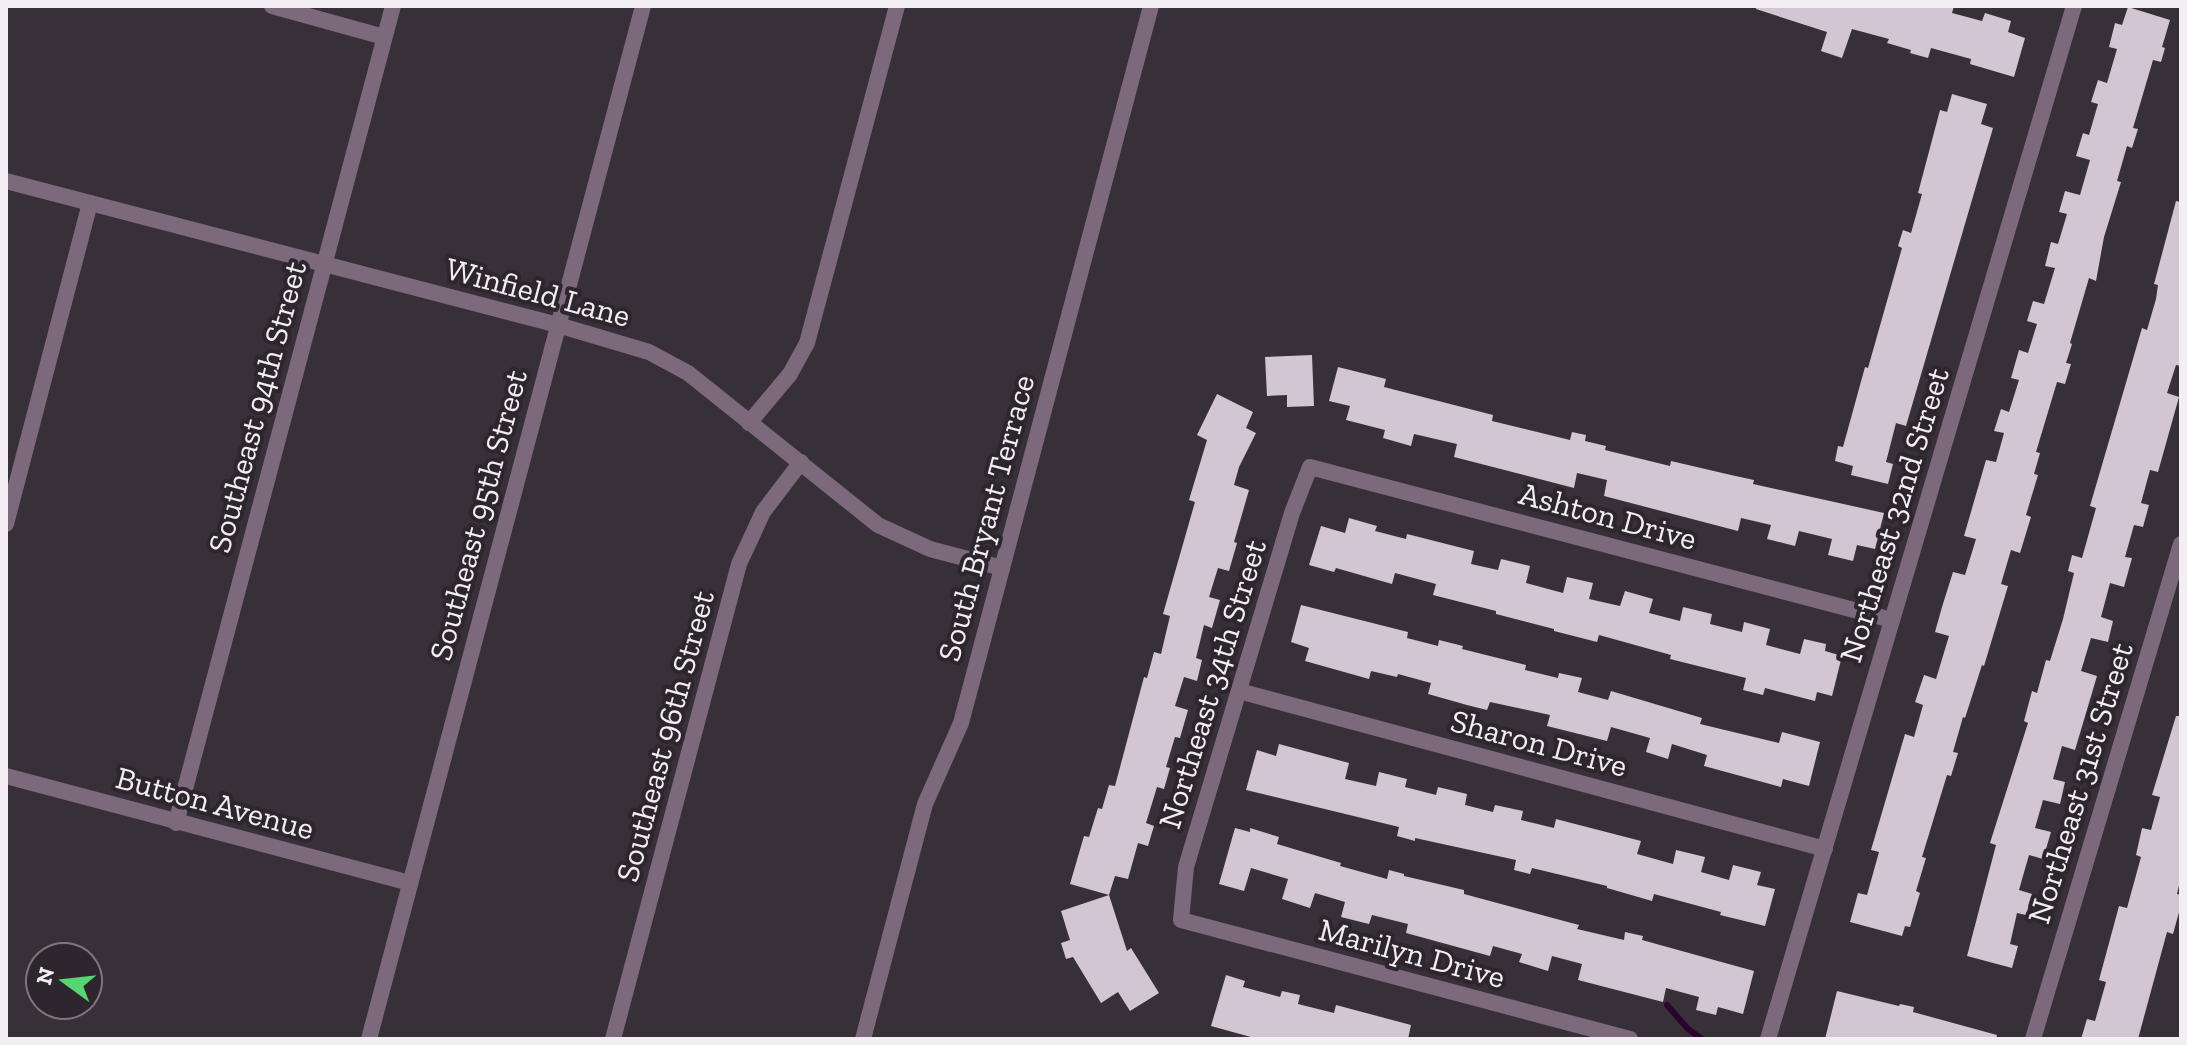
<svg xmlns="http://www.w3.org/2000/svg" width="2187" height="1045" viewBox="0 0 2187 1045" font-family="'Zilla Slab',serif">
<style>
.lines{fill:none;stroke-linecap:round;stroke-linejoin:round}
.stream{stroke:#290529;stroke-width:6}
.building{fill:#d1c6d1}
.minor{stroke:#7c697b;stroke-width:16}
.labels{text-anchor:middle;stroke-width:8;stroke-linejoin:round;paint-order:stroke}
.street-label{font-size:32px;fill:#f3eef3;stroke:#2e262e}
</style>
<rect width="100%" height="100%" fill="#383038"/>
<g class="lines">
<path class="stream" d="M1667 1005 1688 1029 1702 1039"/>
</g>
<g class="building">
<path d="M1757 6H1954L1952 13 1982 21 1985 13 2011 21 2008 32 2025 38 2014 77 1970 64 1971 59 1931 48 1928 58 1910 53 1911 50 1887 43 1889 39 1852 29 1842 58 1821 51 1827 32 1756 9Z"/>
<path d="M2128 7 2170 20 2162 47 2165 48 2161 62 2153 60 2133 128 2138 129 2132 148 2127 146 2117 181 2121 182 2104 237 2096 281 2089 278 2070 343 2072 344 2066 363 2071 364 2065 384 2057 382 2036 452 2040 453 2034 474 2038 475 2026 515 2031 517 2020 553 2011 550 2001 584 2008 586 1984 666 1982 665 1965 718 1963 717 1953 752 1958 753 1951 776 1947 775 1922 857 1926 858 1916 891 1920 893 1910 927 1905 926 1902 936 1850 922 1858 893 1867 895 1879 852 1871 850 1905 734 1914 737 1923 705 1915 702 1924 675 1936 679 1949 636 1935 632 1942 607 1953 572 1965 575 1976 539 1964 536 1986 460 1996 462 2004 433 1994 431 2001 409 2009 412 2019 380 2011 378 2019 350 2028 353 2037 324 2027 321 2033 301 2044 304 2055 268 2045 266 2051 242 2058 244 2067 214 2059 212 2065 191 2080 195 2090 160 2076 156 2083 133 2089 135 2098 104 2091 102 2098 80 2107 83 2117 49 2109 47 2115 23 2122 25Z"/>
<path d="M1952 94 1987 104 1981 124 1993 128 1906 426 1896 423 1886 462 1893 464 1888 484 1851 475 1853 466 1835 461 1838 446 1843 447 1865 367 1868 368 1902 248 1898 246 1903 230 1911 233 1922 194 1918 193 1940 110 1947 112Z"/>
<path d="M2176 201 2181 202V366L2176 365 2167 393 2179 397 2158 472 2150 470 2141 503 2149 505 2143 527 2134 525 2125 557 2132 558 2124 587 2110 583 2101 617 2113 621 2108 642 2091 638 2081 671 2097 676 2075 750 2062 746 2053 779 2065 782 2060 804 2043 800 2035 828 2051 832 2043 859 2029 855 2019 890 2032 894 2026 915 2017 913 2010 944 2018 946 2012 968 1967 956 1996 845 1990 843 2028 723 2024 721 2032 691 2037 693 2046 660 2050 661 2063 619 2074 573 2068 571 2072 555 2082 558 2096 508 2090 506 2142 328 2147 330 2156 299 2158 285 2154 284Z"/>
<path d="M1312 355 1314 406 1287 407V395L1267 396 1265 357Z"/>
<path d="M1338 367 1386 379 1384 387 1493 415 1492 421 1570 440 1572 432 1586 435 1585 441 1606 446 1605 450 1670 466 1671 461 1731 475 1754 480 1753 484 1884 513 1875 549 1857 545 1853 561 1828 555 1832 539 1799 531 1795 546 1767 539 1771 525 1741 518 1738 531 1604 496 1607 480 1577 473 1574 488 1454 457 1457 444 1414 434 1411 446 1383 438 1385 430 1346 420 1350 406 1329 401Z"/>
<path d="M1217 394 1253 412 1246 428 1256 433 1239 467 1234 485 1249 490 1234 542 1237 543 1229 571 1218 568 1209 597 1220 600 1212 628 1204 625 1196 658 1202 660 1197 681 1184 677 1175 706 1188 710 1180 738 1175 737 1166 767 1170 768 1164 789 1157 787 1146 823 1154 826 1148 846 1138 843 1128 879 1115 876 1109 895 1070 884 1084 836 1089 837 1098 808 1102 809 1109 785 1115 786 1144 677 1147 678 1154 652 1161 654 1170 616 1163 614 1195 502 1189 500 1207 440 1197 435Z"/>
<path d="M1349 518 1377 526 1375 531 1406 539 1407 534 1474 551 1471 564 1498 570 1501 559 1530 566 1526 583 1563 593 1567 577 1593 583 1589 599 1620 606 1625 591 1653 599 1649 613 1680 621 1683 607 1712 614 1710 624 1742 632 1744 622 1770 629 1766 645 1800 654 1804 639 1826 644 1825 651 1842 656 1832 696 1817 692 1815 701 1765 688 1763 695 1743 690 1746 678 1670 659 1671 655 1599 635 1597 642 1554 631V629L1496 614V611L1433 595 1436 584 1395 573 1392 584 1336 568 1334 572 1309 565 1321 526 1345 533Z"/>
<path d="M1301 605 1408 632 1407 638 1438 646 1439 640 1463 646 1462 649 1526 665 1525 670 1558 678 1559 673 1582 678 1578 692 1608 700 1611 691 1702 718 1700 724 1779 743 1782 732 1820 742 1809 786 1783 779 1781 787 1704 766 1707 755 1672 744 1668 759 1646 752 1650 738 1611 727 1607 741 1547 726 1550 715 1490 702 1487 710 1467 705 1428 694 1431 683 1398 674 1397 677 1371 671 1369 679 1305 661 1309 648 1291 642Z"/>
<path d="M2176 716H2181V877L2177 894 2181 895V905L2173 934 2167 932 2138 1039H2081L2087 1019 2095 1021 2106 982 2099 980 2119 906 2127 908 2141 857 2136 855 2142 828 2151 830 2160 797 2152 795Z"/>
<path d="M1279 744 1349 763 1345 779 1376 786 1379 772 1407 779 1405 787 1436 795 1438 787 1467 794 1465 805 1493 812 1495 805 1523 811 1521 820 1554 828 1556 819 1641 841 1637 854 1673 864 1676 850 1705 857 1701 872 1729 880 1733 865 1761 872 1757 885 1775 889 1765 926 1720 915 1721 912 1654 894 1652 901 1607 888V886L1532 868 1530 874 1514 870 1516 860 1415 838V841L1397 836 1399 827 1246 790 1257 750 1276 756Z"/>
<path d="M1235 828 1250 832V828L1279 837 1277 844 1341 863 1340 866 1387 879 1389 870 1404 874V876L1464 890V894L1579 925 1577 929 1624 940 1625 932 1643 936 1642 940 1754 971 1743 1014 1718 1007 1716 1015 1696 1010 1699 997 1666 988 1663 1002 1578 980 1582 964 1552 956 1548 971 1519 962 1522 954 1493 946 1490 956 1406 933 1408 924 1372 915 1369 924 1341 917 1345 902 1315 893 1310 908 1282 899 1288 879 1251 868 1244 891 1219 884Z"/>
<path d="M1109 895 1127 951 1131 948 1159 993 1130 1011 1118 992 1101 1003 1073 957 1066 959 1061 943 1070 940 1061 911Z"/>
<path d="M1226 975 1245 981 1243 987 1280 997 1282 991 1300 995 1298 1004 1334 1013 1336 1005 1411 1025 1408 1039H1258L1211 1026Z"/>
<path d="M1837 991 1899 1006 1900 1004 1914 1007 1913 1012 1997 1035 1996 1039H1825Z"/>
</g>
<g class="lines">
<g class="minor">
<path d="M272 6 384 37"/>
<path d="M6 181 558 325 649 352 688 373 878 525 930 549 1002 568"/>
<path d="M749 423 790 374 807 343 897 6"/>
<path d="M6 524 90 203"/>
<path d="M1239 691 1825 849"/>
<path d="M6 776 410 883"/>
<path d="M176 823 393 6"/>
<path d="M369 1039 643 6"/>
<path d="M613 1039 739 564 763 512 801 462"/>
<path d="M863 1039 925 804 961 723 1151 6"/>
<path d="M1630 1039 1181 920 1186 867 1292 513 1310 467 1892 620"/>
<path d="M1768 1039 2074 6"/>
<path d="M2033 1039 2181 544"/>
</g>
</g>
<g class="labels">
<g class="street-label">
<text transform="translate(538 292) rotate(15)" y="11">Winfield Lane</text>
<text transform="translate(257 407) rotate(-75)" y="11">Southeast 94th Street</text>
<text transform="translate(478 515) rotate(-75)" y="11">Southeast 95th Street</text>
<text transform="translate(1894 515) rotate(-73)" y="11">Northeast 32nd Street</text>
<text transform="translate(1608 516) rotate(15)" y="11">Ashton Drive</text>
<text transform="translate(986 518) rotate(-75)" y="11">South Bryant Terrace</text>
<text transform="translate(1212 684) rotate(-73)" y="11">Northeast 34th Street</text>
<text transform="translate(665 736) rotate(-75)" y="11">Southeast 96th Street</text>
<text transform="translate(1539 743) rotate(15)" y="11">Sharon Drive</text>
<text transform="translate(2080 783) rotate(-73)" y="11">Northeast 31st Street</text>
<text transform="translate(215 803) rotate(15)" y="11">Button Avenue</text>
<text transform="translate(1412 953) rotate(15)" y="11">Marilyn Drive</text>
</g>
</g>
<rect width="2187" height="1045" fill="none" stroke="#f3eef3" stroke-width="16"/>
<g transform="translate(64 981) rotate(285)"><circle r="38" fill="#2e262e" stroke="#7d767d" stroke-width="2"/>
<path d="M0-6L14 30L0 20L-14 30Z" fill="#55d671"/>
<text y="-12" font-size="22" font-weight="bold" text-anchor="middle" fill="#f3eef3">N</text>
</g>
</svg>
